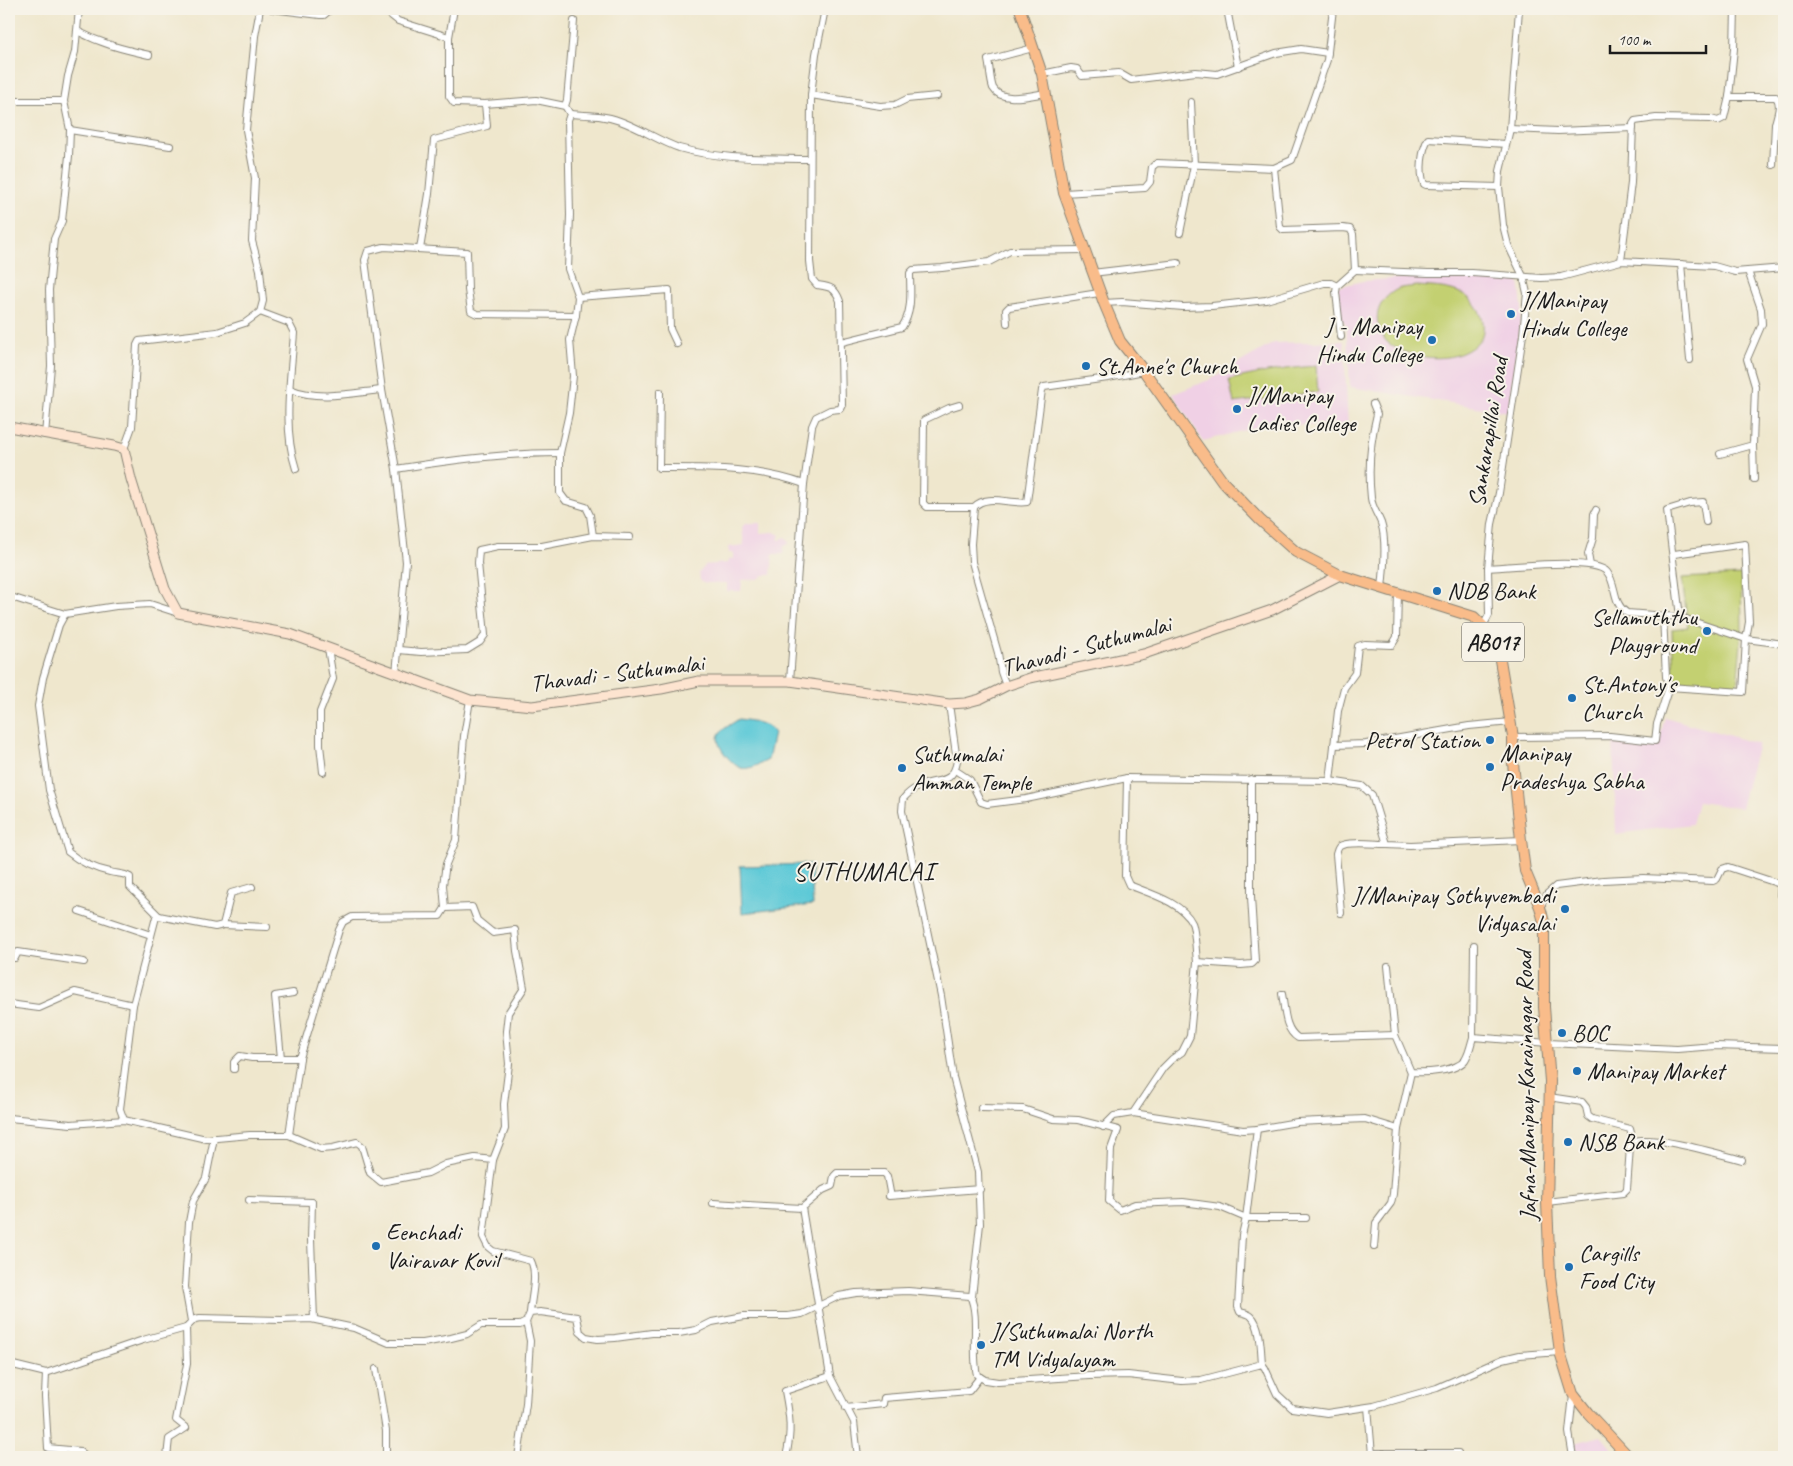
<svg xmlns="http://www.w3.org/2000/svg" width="1793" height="1466" viewBox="0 0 1793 1466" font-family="Caveat,sans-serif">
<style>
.built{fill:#f0d0e5}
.green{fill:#c3d071;stroke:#707646}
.water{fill:#5dc9d7;stroke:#3c727a}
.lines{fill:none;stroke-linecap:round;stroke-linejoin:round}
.street-casing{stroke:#868274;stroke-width:8}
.secondary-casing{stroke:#868274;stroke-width:11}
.primary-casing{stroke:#868274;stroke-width:12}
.street{stroke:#fff;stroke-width:6}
.secondary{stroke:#fde4d0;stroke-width:9}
.primary{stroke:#f9bc8a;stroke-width:10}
.poi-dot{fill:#1f6fb2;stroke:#f7f3e8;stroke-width:2}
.labels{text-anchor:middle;stroke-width:4;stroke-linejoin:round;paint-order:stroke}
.shield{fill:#f7f3e8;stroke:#5e5c59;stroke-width:1}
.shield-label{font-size:22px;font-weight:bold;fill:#1c1c1c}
.poi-label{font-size:24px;fill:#1c1c1c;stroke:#f7f3e8;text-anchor:start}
.street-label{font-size:24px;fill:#1c1c1c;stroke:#f7f3e8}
.quarter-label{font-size:26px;letter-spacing:1px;fill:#1c1c1c;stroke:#f7f3e8}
</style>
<rect width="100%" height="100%" fill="#f7f3e8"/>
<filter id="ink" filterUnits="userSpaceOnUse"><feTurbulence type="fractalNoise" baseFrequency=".02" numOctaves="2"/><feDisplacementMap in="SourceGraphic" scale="10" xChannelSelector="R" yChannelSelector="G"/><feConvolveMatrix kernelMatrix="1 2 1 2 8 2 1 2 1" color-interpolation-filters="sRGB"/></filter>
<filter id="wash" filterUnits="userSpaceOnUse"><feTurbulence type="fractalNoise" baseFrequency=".0096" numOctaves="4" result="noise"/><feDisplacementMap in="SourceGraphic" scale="20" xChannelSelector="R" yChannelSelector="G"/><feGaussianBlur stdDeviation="1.12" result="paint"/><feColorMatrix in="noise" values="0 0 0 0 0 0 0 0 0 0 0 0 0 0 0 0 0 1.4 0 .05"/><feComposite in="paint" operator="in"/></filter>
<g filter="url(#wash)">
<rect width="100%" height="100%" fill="#efe7cd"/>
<g class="built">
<path d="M1458 274 1466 278 1519 281 1522 307 1508 412 1350 387 1346 324 1340 318 1338 287 1363 281Z"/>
<path d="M1344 341 1348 427 1269 424 1203 441 1173 394 1209 380 1274 343Z"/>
<path d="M746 523H760V533L774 532 780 535 778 539 780 540 785 537 788 540 789 544 784 546 783 554H773L771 575H762V577L759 578V579L742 580 741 591H727V583H703L700 580 699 573 705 565 727 563 729 559H733V553H729L728 547 744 545 742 527Z"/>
<path d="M1665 717 1758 744 1741 808 1698 802 1692 824 1616 834 1613 740 1658 745Z"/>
<path d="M1601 1436 1619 1457H1577L1575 1443Z"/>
</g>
<g class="green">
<path d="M1417 286C1430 287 1445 287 1458 292 1475 297 1489 321 1481 338 1480 340 1477 342 1476 344 1455 365 1409 360 1387 342 1384 339 1382 333 1380 329 1372 313 1383 296 1398 289 1403 287 1411 287 1417 286Z"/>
<path d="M1316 366 1318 392 1234 403 1229 380C1258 373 1286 368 1316 366Z"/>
<path d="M1741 575 1742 632 1737 686 1674 681 1672 629 1688 627 1682 578Z"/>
</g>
<g class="water">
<path d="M739 719C752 721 766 722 774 733L768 760C760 764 750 770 741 768 732 765 712 743 720 733 724 728 733 723 739 719Z"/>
<path d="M811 864 813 905 742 913 740 866Z"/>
</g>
</g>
<g filter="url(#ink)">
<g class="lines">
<defs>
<g id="street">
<path d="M272 9 320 15H324L331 9"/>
<path d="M383 9 398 21 449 37"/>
<path d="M454 9 449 37V96L454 103 485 104 536 100 565 106"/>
<path d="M1227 9 1238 67"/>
<path d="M574 21 567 100 565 106 570 114 568 120 570 215 568 269 578 297 576 315 570 340 573 376 569 413 560 453V493L566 501 586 507 590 515 593 536"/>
<path d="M77 31C102 44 122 49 149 55"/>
<path d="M1033 48 988 60C990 68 990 80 993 88 1002 104 1031 95 1046 93"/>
<path d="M1042 74 1071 68 1077 69 1082 76 1119 73 1131 80 1196 72 1217 74 1276 53 1301 49 1328 53"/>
<path d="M811 95 880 106 895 105 907 99 937 96"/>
<path d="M1729 97H1776C1782 105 1777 115 1775 124L1784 125"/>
<path d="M9 101H64"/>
<path d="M570 114C587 115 604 115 620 121 640 128 659 141 679 148 721 160 766 158 809 159"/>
<path d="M1510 129 1558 131 1633 128"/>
<path d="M70 130 170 146"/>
<path d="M1773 165 1775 124"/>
<path d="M1274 168 1280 227 1283 230 1343 228 1350 229 1353 234 1355 270 1337 286 1336 292 1341 337"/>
<path d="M1499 187 1426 185 1424 184C1419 171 1422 150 1428 139L1506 144"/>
<path d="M1064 193 1145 188 1150 182 1152 167 1157 163 1274 168 1292 160 1327 60 1333 9"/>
<path d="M1180 233 1194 165 1191 102"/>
<path d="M420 249 429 194 434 140 487 126 485 104"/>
<path d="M1621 261 1631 183 1633 124 1635 121 1656 118 1711 119 1718 121 1724 118 1729 97 1734 49 1735 9"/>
<path d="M1681 264 1690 360"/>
<path d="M1355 270 1428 273H1472L1541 278 1561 277 1621 261 1714 266 1735 272 1784 268"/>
<path d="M1748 271 1761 309 1762 324 1747 359 1755 386 1753 445 1754 479"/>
<path d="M1092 273 1178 263"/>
<path d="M578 297 669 290 670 329 677 344"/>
<path d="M1104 303 1122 302 1183 307 1212 306 1266 300 1324 283H1331L1337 286"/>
<path d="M260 312 289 323 294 333C291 376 282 427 296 469"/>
<path d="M1007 323 1006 310 1009 307 1099 293"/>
<path d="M842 342 902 327C913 311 910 291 910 273L913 270 942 268 989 262 1010 251 1084 250"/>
<path d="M290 389C318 401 352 393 382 390"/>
<path d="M660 392 659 468C708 468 758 467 804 484"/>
<path d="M1373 404 1377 414C1370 442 1368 470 1371 498 1372 507 1378 515 1381 523 1387 540 1384 570 1382 588"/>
<path d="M959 405 949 408 924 420 923 503 927 507H974"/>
<path d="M45 435 51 366 49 290 54 239 62 221 69 156 70 130 64 101 68 76 75 52 79 9"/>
<path d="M124 449 132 427 137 345 139 341 217 332 245 323 260 312 263 301 260 270 252 241 255 178 246 130 255 36 260 9"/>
<path d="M1720 454 1753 445"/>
<path d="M396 469C450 460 505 453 560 453"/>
<path d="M1590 565 1588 554 1593 538 1594 514 1596 510"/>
<path d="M1488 568C1510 567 1594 557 1607 572 1617 584 1612 604 1627 613L1680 617 1746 639 1784 644"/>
<path d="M9 598 11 597 65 614 116 606 150 604 178 613"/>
<path d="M65 614 59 625 43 678 38 706 49 790 68 852C80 862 96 869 110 872 117 874 123 873 130 877V887L159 916"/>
<path d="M1680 617 1667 510 1690 503 1703 502 1706 522"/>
<path d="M1483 626 1489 615 1488 568 1492 524 1499 493 1523 335 1527 293 1523 276 1508 245 1503 225 1499 187 1500 171 1510 129 1519 9"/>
<path d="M399 650 421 652 467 650 480 642 485 635 478 563 479 550 498 546H542L593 536 630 537"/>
<path d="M396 674 406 562 396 469 382 390 365 260 368 251 384 247 467 252 468 290 471 311 477 314 576 315"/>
<path d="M790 681 804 484 812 426 816 417 830 410 840 409 842 405 840 301C835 287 830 287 817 285L812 279 810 261 811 95 816 54 825 9"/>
<path d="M1006 686 1001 672 998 653 972 562 971 544 974 507C987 493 1011 505 1027 502L1042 390 1044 387 1108 378 1144 371"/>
<path d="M1669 687 1743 692 1746 639 1749 622 1745 544 1674 554"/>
<path d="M949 704 957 761C952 787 937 777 918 787 912 790 907 794 903 799L902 811 941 996 953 1077 978 1172 980 1224 972 1297"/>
<path d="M1513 737 1610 736 1655 741 1657 724 1669 687 1666 677 1663 616"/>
<path d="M1334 745 1366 744 1469 726 1511 722"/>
<path d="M955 770 970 780 981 802 987 804 1026 799 1127 778 1330 781 1362 786 1372 795 1387 844 1410 845 1521 840"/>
<path d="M323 772 320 745V712L333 679 328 648"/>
<path d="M1127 778 1125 876 1129 885C1148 893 1182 902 1192 923 1195 929 1196 953 1197 962"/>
<path d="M1330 781 1338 711 1344 688 1355 673 1358 646 1365 644 1392 645 1397 637 1398 592"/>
<path d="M1540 907 1547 894 1556 886 1603 880 1643 878 1713 881 1717 879 1722 869 1728 867 1780 884 1781 885 1780 895 1784 898"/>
<path d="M445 908 472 907 477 920 493 933 515 930 517 951 524 988 508 1013 506 1031 509 1064 504 1104 505 1129 493 1160"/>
<path d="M79 911 151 935"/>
<path d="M1341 913 1336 854C1337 852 1337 848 1340 846 1347 841 1377 844 1387 844"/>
<path d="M223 925 267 927"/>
<path d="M9 957 15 958 18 952 84 962"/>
<path d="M1388 966 1395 1035"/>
<path d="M1282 994C1285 1009 1284 1029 1298 1038L1395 1035 1411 1072C1424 1073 1456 1072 1465 1060 1469 1054 1471 1044 1473 1037L1548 1043 1677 1049 1715 1046 1784 1048"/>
<path d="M9 1004 39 1008 75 992 133 1005"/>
<path d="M1473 1037 1474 945"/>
<path d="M281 1058 275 996 293 993"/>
<path d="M234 1069V1062L240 1056 252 1058H300"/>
<path d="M1549 1097 1582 1102 1586 1107 1588 1116 1592 1119 1630 1129 1633 1141"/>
<path d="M981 1108 1023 1109 1053 1119 1078 1120 1118 1130 1111 1149 1109 1201 1120 1210 1135 1204 1183 1202 1220 1207 1246 1218 1257 1129"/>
<path d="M1133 1113 1163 1068 1172 1059 1182 1052 1190 1036 1197 962 1241 965 1252 964 1255 961 1251 897V779"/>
<path d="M9 1118 71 1124 124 1120 206 1139 250 1135H289L321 1149 333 1148 357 1142 362 1146 370 1173 381 1182 428 1173 446 1164 475 1158 493 1160 483 1237 488 1247 493 1251 531 1261C538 1275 531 1298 530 1313"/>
<path d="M124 1120 120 1109 133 1005 156 917 159 916 215 927 223 925 231 893 252 887"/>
<path d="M1103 1127 1114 1116 1133 1113 1243 1130 1257 1129 1297 1122 1365 1119 1398 1129"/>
<path d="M289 1135 300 1058 339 930 343 922 352 917 440 916 445 908 443 885 446 864 456 840 464 736 470 700"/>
<path d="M249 1200 312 1202 311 1240 314 1319"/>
<path d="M1547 1202 1623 1193 1627 1189 1630 1147 1633 1141C1659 1136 1715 1153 1742 1160"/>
<path d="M713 1203 802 1208 823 1190 832 1186 834 1176 837 1173H884L887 1176 890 1192 889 1196 980 1189"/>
<path d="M802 1208 830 1376 854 1422 858 1457"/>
<path d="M1374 1247 1376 1223 1391 1203 1393 1194 1398 1129 1411 1072"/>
<path d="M191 1321 185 1287 189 1222 193 1201 206 1178 214 1138"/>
<path d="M9 1364 46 1373 143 1340 186 1328 195 1319 200 1318 281 1320 311 1319 354 1328 389 1343H423L451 1338 467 1334 481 1325H520L526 1322 530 1313 540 1312 577 1317 580 1332 586 1337 598 1339 615 1338 652 1333H679L696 1330 712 1322 744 1316H788L802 1314 839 1296 856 1293 908 1291 970 1296C980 1316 971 1351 977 1375L985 1380 998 1382 1089 1376 1128 1375 1182 1381 1201 1380 1262 1364 1265 1368 1277 1394 1292 1408 1327 1413 1374 1406 1437 1388 1503 1359 1520 1355 1560 1352"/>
<path d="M1262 1364C1261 1352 1261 1325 1251 1316 1249 1314 1244 1313 1240 1312L1238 1307 1242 1235 1246 1218H1306"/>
<path d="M376 1369 386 1431V1457"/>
<path d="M46 1373 45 1396 48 1448 80 1451 87 1457"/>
<path d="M1368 1407 1372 1455"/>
<path d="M846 1408 883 1404 884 1398 969 1391 980 1377"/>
<path d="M1372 1453H1458"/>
<path d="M167 1457 169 1439 186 1428 176 1420 187 1364 186 1328"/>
<path d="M518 1457 526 1404 530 1341 526 1322"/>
<path d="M786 1457C792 1431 790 1417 785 1391L830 1376"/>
<path d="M1573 1457 1569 1432 1573 1395"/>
</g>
<path id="secondary" d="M9 427 114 446 124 449 131 479 165 589 178 613 290 634 470 700 532 706 661 689 699 681H790L949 704 965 703 980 699 1006 686 1030 678 1144 654 1272 610 1340 575"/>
<path id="primary" d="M1020 9 1042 74 1064 193 1104 303 1120 341 1144 371 1223 482 1260 520 1296 552 1340 575 1474 617 1489 632 1500 660 1513 737V763L1521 840 1525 871 1540 907 1544 922V1007L1550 1081 1547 1202 1550 1276 1560 1352 1573 1394 1588 1413 1629 1457"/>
</defs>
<use href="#street" class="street-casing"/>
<use href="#secondary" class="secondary-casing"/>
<use href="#primary" class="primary-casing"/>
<use href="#street" class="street"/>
<use href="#secondary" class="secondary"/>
<use href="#primary" class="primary"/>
</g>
</g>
<g class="poi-dot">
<circle cx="1511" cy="314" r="5"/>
<circle cx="1432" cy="340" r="5"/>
<circle cx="1086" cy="366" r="5"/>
<circle cx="1237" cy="409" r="5"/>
<circle cx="1437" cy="591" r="5"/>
<circle cx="1707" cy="631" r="5"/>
<circle cx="1572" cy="698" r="5"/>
<circle cx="1490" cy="740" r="5"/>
<circle cx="1490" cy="767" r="5"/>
<circle cx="902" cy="768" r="5"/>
<circle cx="1565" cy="909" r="5"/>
<circle cx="1562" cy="1033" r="5"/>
<circle cx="1577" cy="1071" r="5"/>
<circle cx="1568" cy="1142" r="5"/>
<circle cx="376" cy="1246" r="5"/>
<circle cx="1569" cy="1267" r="5"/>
<circle cx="981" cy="1345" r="5"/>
</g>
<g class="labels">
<rect class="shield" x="1462" y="622.5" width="62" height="39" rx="4"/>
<g class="shield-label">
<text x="1493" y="650">AB017</text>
</g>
<g class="poi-label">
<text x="1521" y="308">J/Manipay<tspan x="1521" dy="28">Hindu College</tspan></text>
<text x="1422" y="334" text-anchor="end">J - Manipay<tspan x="1422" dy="28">Hindu College</tspan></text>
<text x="1096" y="374">St.Anne's Church</text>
<text x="1247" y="403">J/Manipay<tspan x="1247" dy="28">Ladies College</tspan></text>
<text x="1447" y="599">NDB Bank</text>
<text x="1697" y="625" text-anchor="end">Sellamuththu<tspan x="1697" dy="28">Playground</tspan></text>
<text x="1582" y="692">St.Antony's<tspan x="1582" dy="28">Church</tspan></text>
<text x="1480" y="748" text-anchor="end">Petrol Station</text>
<text x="1500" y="761">Manipay<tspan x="1500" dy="28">Pradeshya Sabha</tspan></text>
<text x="912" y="762">Suthumalai<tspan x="912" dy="28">Amman Temple</tspan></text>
<text x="1555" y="903" text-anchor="end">J/Manipay Sothyvembadi<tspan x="1555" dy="28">Vidyasalai</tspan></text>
<text x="1572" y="1041">BOC</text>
<text x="1587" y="1079">Manipay Market</text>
<text x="1578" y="1150">NSB Bank</text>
<text x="386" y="1240">Eenchadi<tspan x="386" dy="28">Vairavar Kovil</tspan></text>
<text x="1579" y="1261">Cargills<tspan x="1579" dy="28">Food City</tspan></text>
<text x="991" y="1339">J/Suthumalai North<tspan x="991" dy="28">TM Vidyalayam</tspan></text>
</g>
<g class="street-label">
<text transform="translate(1488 432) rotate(-81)" y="8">Sankarapillai Road</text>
<text transform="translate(1086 646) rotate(-15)" y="8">Thavadi - Suthumalai</text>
<text transform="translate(617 673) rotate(-7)" y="8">Thavadi - Suthumalai</text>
<text transform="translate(1526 1086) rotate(-91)" y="8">Jafna-Manipay-Karainagar Road</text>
</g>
<g class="quarter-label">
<text x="864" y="880">SUTHUMALAI</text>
</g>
</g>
<rect width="1793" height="1466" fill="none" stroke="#f7f3e8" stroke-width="30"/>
<path d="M1610 45v8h96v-8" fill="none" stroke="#1c1c1c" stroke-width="2.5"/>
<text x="1618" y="45" font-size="15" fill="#1c1c1c" stroke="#f7f3e8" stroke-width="4" paint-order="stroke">100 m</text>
</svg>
